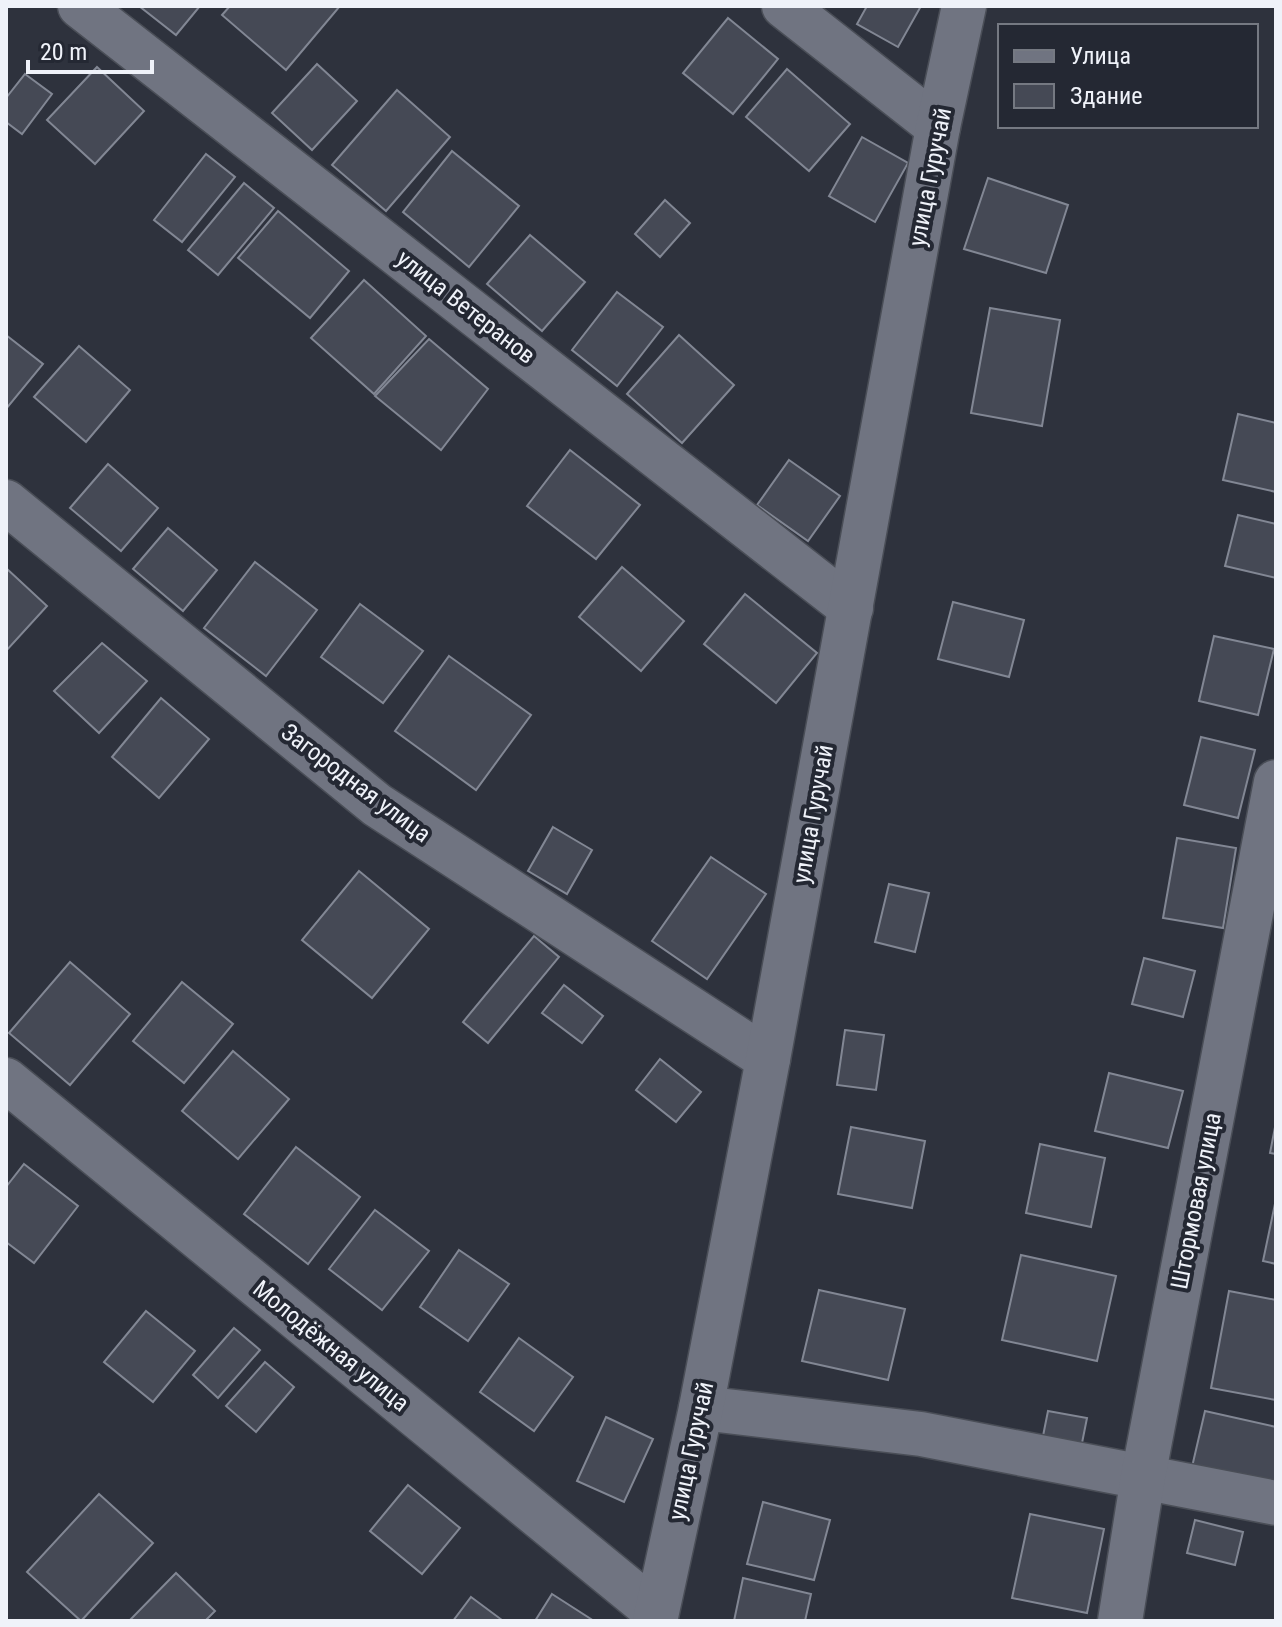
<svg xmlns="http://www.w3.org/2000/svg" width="1282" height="1627" viewBox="0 0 1282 1627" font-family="'Roboto Condensed',sans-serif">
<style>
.building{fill:#454955;stroke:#828794;stroke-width:2}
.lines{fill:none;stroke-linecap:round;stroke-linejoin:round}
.minor-casing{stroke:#4a4e57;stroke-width:47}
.minor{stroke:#707481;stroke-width:44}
.labels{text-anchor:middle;stroke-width:8;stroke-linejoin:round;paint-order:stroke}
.street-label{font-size:24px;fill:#eff2f9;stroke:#242833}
</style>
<rect width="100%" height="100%" fill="#2e323d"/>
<g class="building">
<path d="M139 6H200L176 35Z"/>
<path d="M230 6H340L286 70 222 15Z"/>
<path d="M867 6H921L898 47 857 24Z"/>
<path d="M728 18 778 59 733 114 683 73Z"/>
<path d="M317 64 357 101 312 150 272 113Z"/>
<path d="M97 67 144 111 95 164 47 120Z"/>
<path d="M787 69 850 124 809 171 746 117Z"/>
<path d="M25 74 52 94 22 134 6 122V98Z"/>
<path d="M397 90 450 137 386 211 332 165Z"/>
<path d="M862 137 908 163 875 222 829 196Z"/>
<path d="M452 151 519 206 469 267 403 212Z"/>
<path d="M206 154 235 177 182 242 154 220Z"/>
<path d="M988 178 1068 205 1046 273 964 249Z"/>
<path d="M244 183 274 208 218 275 188 250Z"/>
<path d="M665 200 690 223 660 257 635 234Z"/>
<path d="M278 211 349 271 310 318 238 258Z"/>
<path d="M530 235 585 282 542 331 487 284Z"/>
<path d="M364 280 426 336 374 394 311 338Z"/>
<path d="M617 292 663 327 617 386 572 350Z"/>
<path d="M990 308 1060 320 1042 426 971 413Z"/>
<path d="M6 335 43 364 6 409Z"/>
<path d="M679 335 734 385 682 443 627 394Z"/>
<path d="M429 339 488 389 441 450 375 396Z"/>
<path d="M79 346 130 390 86 442 34 397Z"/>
<path d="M1238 414 1276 423V492L1223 480Z"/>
<path d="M570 450 640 505 596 559 527 506Z"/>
<path d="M789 460 840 496 808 541 757 505Z"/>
<path d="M108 464 158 508 121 551 70 508Z"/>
<path d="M1238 515 1276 524V578L1225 566Z"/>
<path d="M168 528 217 570 183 611 133 569Z"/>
<path d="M255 562 317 610 266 676 204 628Z"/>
<path d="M622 567 684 621 641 671 579 617Z"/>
<path d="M6 568 47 606 6 651Z"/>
<path d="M745 594 817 653 776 703 704 644Z"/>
<path d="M953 602 1024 620 1009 677 938 659Z"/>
<path d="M360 604 423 651 383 703 321 657Z"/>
<path d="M1214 636 1274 649 1258 715 1199 701Z"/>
<path d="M102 643 147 681 99 733 54 691Z"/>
<path d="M449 656 531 715 476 790 395 731Z"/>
<path d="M161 698 209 739 159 798 112 757Z"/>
<path d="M1201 737 1255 750 1238 818 1184 805Z"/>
<path d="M553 827 592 850 567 894 528 871Z"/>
<path d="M1177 838 1236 848 1223 928 1163 918Z"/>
<path d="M711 857 766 894 707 979 652 941Z"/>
<path d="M359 871 429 929 372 998 302 940Z"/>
<path d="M889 884 929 893 915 952 875 942Z"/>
<path d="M534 936 559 957 488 1043 463 1022Z"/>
<path d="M1144 958 1195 971 1183 1017 1132 1004Z"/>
<path d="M70 962 130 1014 70 1085 9 1033Z"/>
<path d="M182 982 233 1024 184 1083 133 1041Z"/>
<path d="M564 985 603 1016 582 1043 542 1013Z"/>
<path d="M845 1030 884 1035 876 1090 837 1085Z"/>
<path d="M233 1051 289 1099 238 1159 182 1111Z"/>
<path d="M660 1059 701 1092 676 1122 636 1090Z"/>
<path d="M1109 1073 1183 1091 1168 1148 1095 1131Z"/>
<path d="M1276 1122V1154L1270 1153Z"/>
<path d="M851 1127 925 1141 912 1208 838 1194Z"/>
<path d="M1040 1144 1105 1158 1091 1227 1026 1213Z"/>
<path d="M296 1147 360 1197 308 1264 244 1214Z"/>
<path d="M24 1164 78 1206 34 1263 6 1242V1187Z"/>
<path d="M1276 1199V1264L1263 1261Z"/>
<path d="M375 1210 429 1251 382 1310 329 1269Z"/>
<path d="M459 1250 509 1284 468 1341 420 1307Z"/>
<path d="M1021 1255 1116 1276 1097 1361 1002 1340Z"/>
<path d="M819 1290 905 1309 888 1380 802 1361Z"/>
<path d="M1229 1291 1276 1300V1400L1211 1388Z"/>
<path d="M146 1311 195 1351 153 1402 104 1362Z"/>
<path d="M234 1328 260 1350 218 1398 193 1375Z"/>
<path d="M519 1338 573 1377 534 1431 480 1392Z"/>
<path d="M265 1362 294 1387 256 1432 226 1406Z"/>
<path d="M1048 1411 1087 1418 1081 1448 1042 1441Z"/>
<path d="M1205 1411 1276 1427 1275 1485 1192 1467Z"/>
<path d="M606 1417 653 1439 624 1502 577 1481Z"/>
<path d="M408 1485 460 1528 422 1574 370 1531Z"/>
<path d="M99 1494 153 1543 81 1621 27 1572Z"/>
<path d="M763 1502 830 1520 814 1580 747 1564Z"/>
<path d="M1030 1514 1104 1529 1087 1613 1012 1598Z"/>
<path d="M1195 1520 1243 1532 1235 1565 1187 1553Z"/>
<path d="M176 1573 215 1611 205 1621H129Z"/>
<path d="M743 1578 811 1594 805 1621H734Z"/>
<path d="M552 1594 594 1621H535Z"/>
<path d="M471 1597 502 1620 501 1621H453Z"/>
</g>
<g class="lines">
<defs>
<g id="minor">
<path d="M80 6 851 608"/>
<path d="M784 6 938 127"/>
<path d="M6 502 377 805 768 1059"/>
<path d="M6 1080 656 1612"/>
<path d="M701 1408 921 1434 1276 1503"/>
<path d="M655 1621 701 1408 768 1059 938 127 964 6"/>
<path d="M1120 1621 1143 1477 1276 782"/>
</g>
</defs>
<use href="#minor" class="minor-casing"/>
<use href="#minor" class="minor"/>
</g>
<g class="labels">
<g class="street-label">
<text transform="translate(930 177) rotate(-79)" y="8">улица Гуручай</text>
<text transform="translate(466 307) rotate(38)" y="8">улица Ветеранов</text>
<text transform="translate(356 783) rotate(37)" y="8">Загородная улица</text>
<text transform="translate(813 814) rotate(-80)" y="8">улица Гуручай</text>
<text transform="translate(1196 1201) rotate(-79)" y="8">Штормовая улица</text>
<text transform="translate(331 1346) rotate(39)" y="8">Молодёжная улица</text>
<text transform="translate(691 1451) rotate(-78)" y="8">улица Гуручай</text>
</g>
</g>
<rect width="1282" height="1627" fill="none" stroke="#eff2f9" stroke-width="16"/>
<rect x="998" y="24" width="260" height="104" fill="#242833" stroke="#757982" stroke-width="2"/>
<rect x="1014" y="50" width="40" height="12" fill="#707481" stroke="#757982" stroke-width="2"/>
<text x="1070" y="64" font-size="24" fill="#eff2f9">Улица</text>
<rect x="1014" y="84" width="40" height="24" fill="#454955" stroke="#757982" stroke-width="2"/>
<text x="1070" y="104" font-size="24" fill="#eff2f9">Здание</text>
<path d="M28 60v12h124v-12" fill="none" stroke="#eff2f9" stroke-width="4"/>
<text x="40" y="60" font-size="24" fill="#eff2f9" stroke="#242833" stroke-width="6" paint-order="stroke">20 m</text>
</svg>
